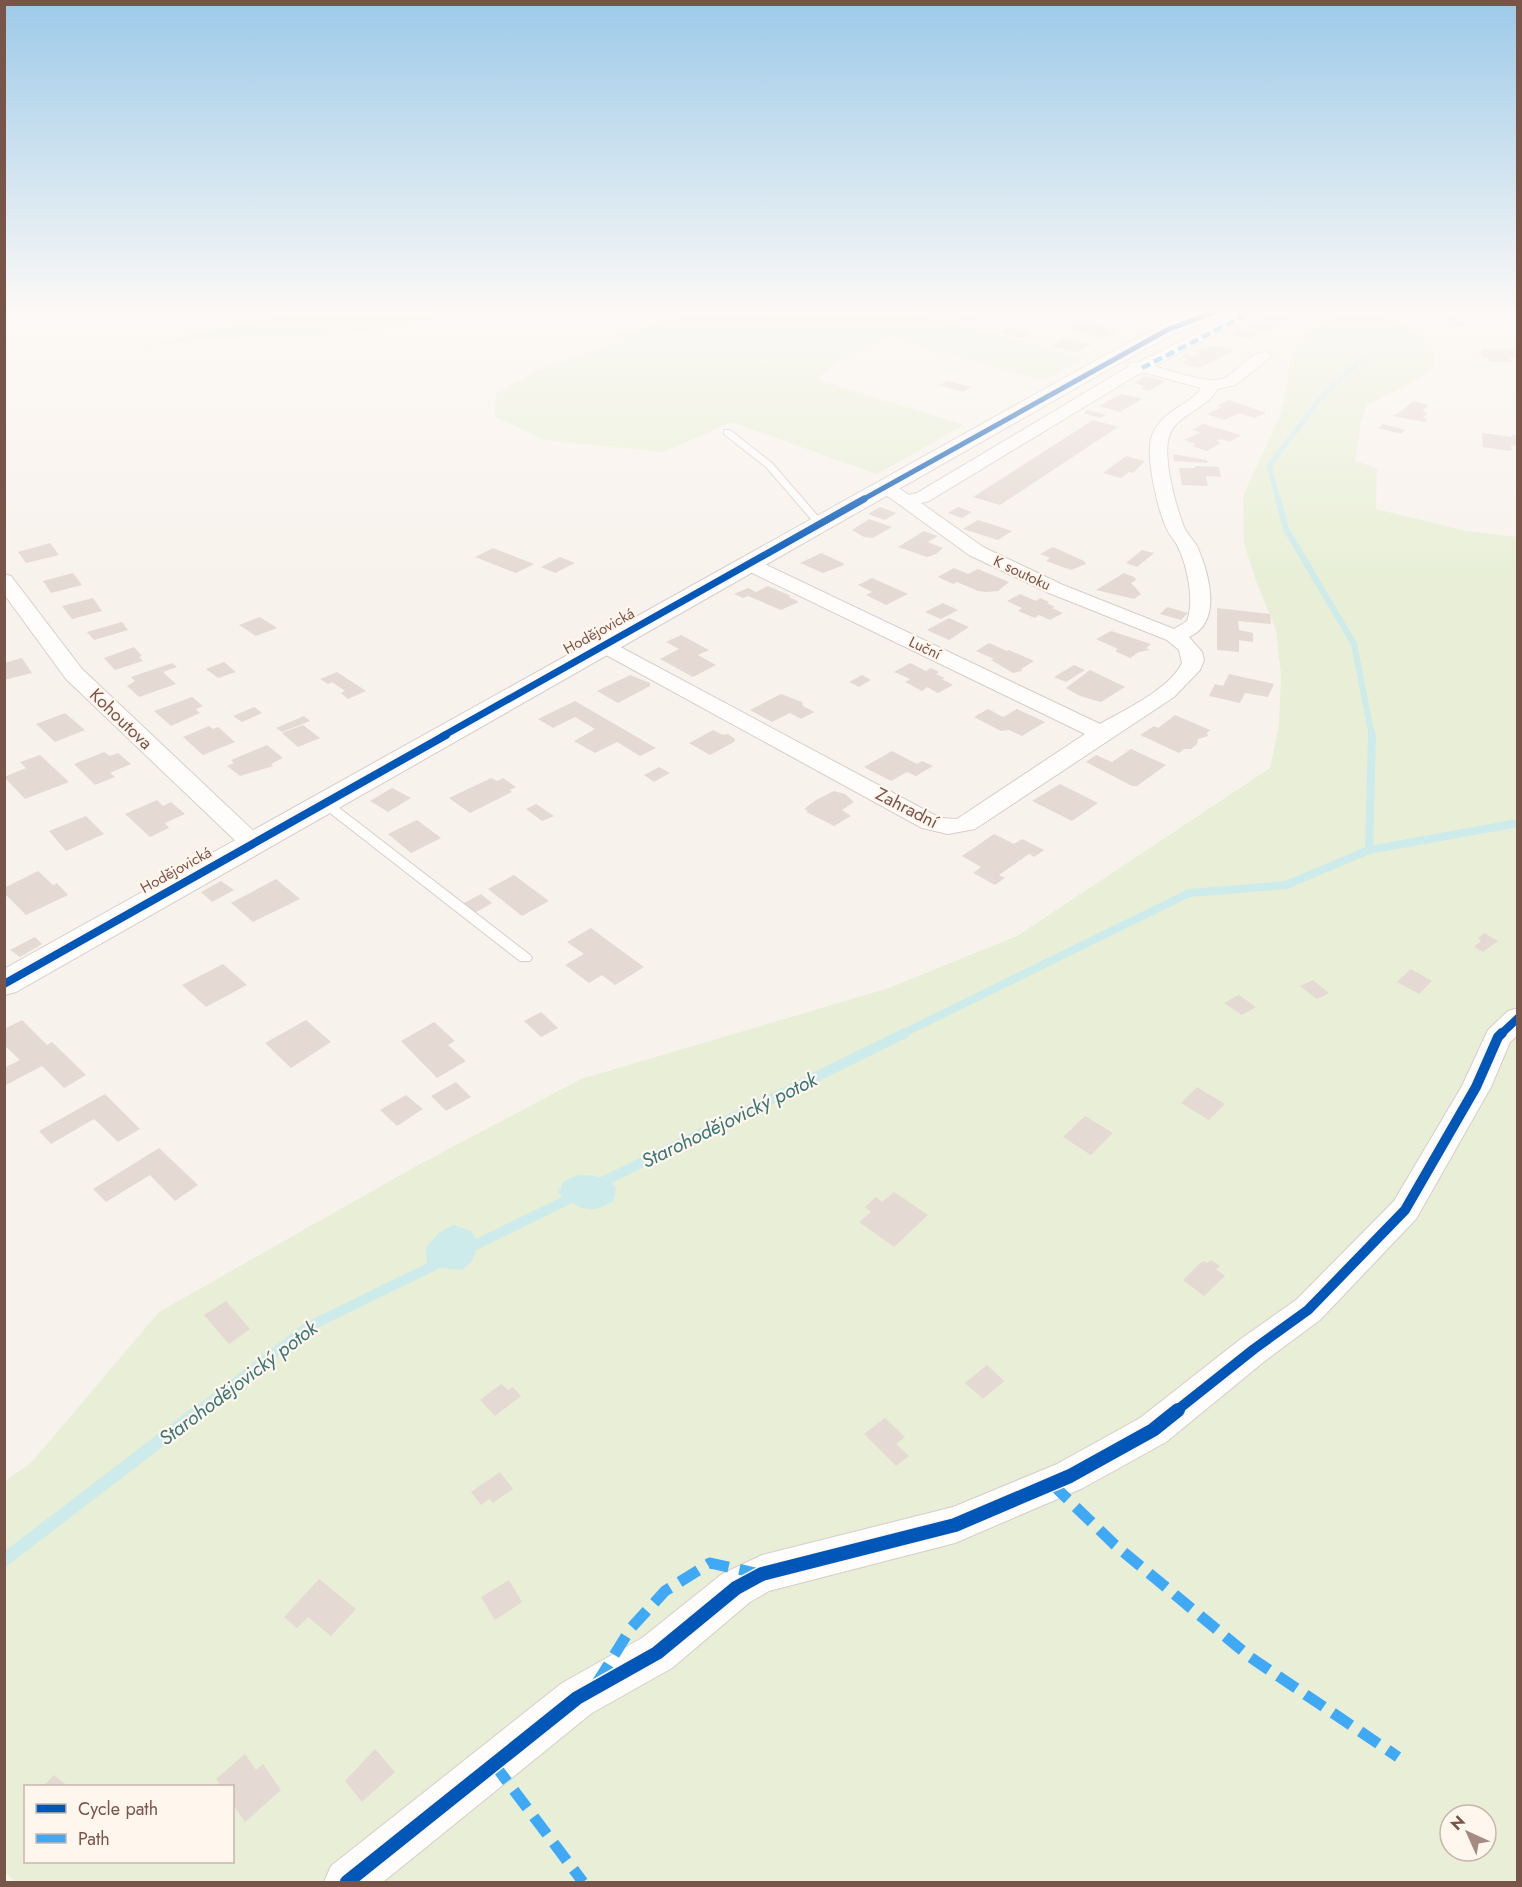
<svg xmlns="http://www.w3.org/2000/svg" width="1522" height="1887" viewBox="0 0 1522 1887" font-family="Jost,sans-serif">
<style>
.green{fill:#e8efd6;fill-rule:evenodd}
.water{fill:#cdebea}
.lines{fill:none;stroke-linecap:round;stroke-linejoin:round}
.stream-far4{stroke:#cdebea;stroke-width:5}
.stream-far3{stroke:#cdebea;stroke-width:6}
.stream-far2{stroke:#cdebea;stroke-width:8}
.stream-far1{stroke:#cdebea;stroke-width:10}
.stream{stroke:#cdebea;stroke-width:13}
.building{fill:#e5d9d3}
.service-casing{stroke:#d7cdc8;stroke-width:2}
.minor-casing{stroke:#d7cdc8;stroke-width:2}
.tertiary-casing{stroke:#d7cdc8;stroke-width:2}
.service{fill:#fefdfc;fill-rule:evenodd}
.minor{fill:#fefdfc;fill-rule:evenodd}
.tertiary{fill:#fefdfc;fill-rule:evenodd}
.quiet-far1{stroke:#3fa9f5;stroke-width:4.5;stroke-dasharray:9 4.5;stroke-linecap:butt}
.quiet{stroke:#3fa9f5;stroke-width:11;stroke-dasharray:22 11;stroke-linecap:butt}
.cycleway-far4-casing{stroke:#fff6ee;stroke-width:8}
.cycleway-far3-casing{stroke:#fff6ee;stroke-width:10}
.cycleway-far2-casing{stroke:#fff6ee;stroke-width:12}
.cycleway-far1-casing{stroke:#fff6ee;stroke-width:14}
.cycleway-casing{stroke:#fff6ee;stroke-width:17}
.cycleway-far4{stroke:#0057b8;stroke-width:5}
.cycleway-far3{stroke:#0057b8;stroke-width:7}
.cycleway-far2{stroke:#0057b8;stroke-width:8}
.cycleway-far1{stroke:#0057b8;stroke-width:10}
.cycleway{stroke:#0057b8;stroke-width:14}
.labels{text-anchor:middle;stroke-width:4.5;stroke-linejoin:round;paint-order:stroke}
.far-street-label{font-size:15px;fill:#795449;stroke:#fff6ee}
.street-label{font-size:18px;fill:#795449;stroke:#fff6ee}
.water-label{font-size:20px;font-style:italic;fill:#397577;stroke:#fff6ee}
</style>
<rect width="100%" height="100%" fill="#f8f2ec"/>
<g class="green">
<path d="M289 313H470L341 335 205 339 122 351Z"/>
<path d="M691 313H923L921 315 1084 358 1043 381 888 337 844 357 816 379 964 425 877 474 731 422 664 452 544 440 494 416 497 392 539 370 626 340 616 334 639 330Z"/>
<path d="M1350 313C1379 313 1413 323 1431 348 1434 353 1434 361 1435 367L1411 383 1367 405 1361 422 1355 461 1377 468 1376 509 1466 531 1517 537V1882H15L5 1872V1481L31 1463 159 1312 411 1169 581 1079 889 988 1019 935 1270 768 1279 725 1281 675 1276 630 1255 578 1244 543 1243 496 1280 416 1288 381 1290 357 1300 341 1317 326ZM578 1175C594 1175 604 1176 616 1187L564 1181ZM26 1786H232V1862H26ZM1450 1815H1486V1851H1450Z"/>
</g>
<g class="water">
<path d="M578 1175C594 1175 603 1176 616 1187L614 1200C590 1217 579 1208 558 1193L564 1181Z"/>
<path d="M453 1225 471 1231 479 1244 472 1261 462 1270 443 1268 427 1263 426 1247 440 1232Z"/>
</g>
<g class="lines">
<path class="stream-far4" d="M1278 500 1269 466 1320 399 1361 360"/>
<path class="stream-far3" d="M1278 499 1286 529 1354 644 1372 736"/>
<g class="stream-far2">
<path d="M1369 850 1372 735"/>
<path d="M902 1034 1189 893 1286 885 1369 850 1518 823"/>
</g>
<g class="stream-far1">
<path d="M600 1183 905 1033"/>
<path d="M471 1247 575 1196"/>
<path d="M198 1411 308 1327 443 1261"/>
</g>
<path class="stream" d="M4 1560 200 1410"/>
</g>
<g class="building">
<path d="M962 313H993L971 323 953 317Z"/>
<path d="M1274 313 1291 318 1280 324 1262 319Z"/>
<path d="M1428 313H1454L1466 326H1451L1444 319H1433Z"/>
<path d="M1477 313H1503L1507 315 1480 317Z"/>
<path d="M1081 321 1099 326 1117 332 1103 338 1067 327Z"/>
<path d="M1259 321 1276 326 1264 332 1247 327Z"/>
<path d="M1010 327 1033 334 1022 338 1000 332Z"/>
<path d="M1243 328 1261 333 1248 339 1231 334Z"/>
<path d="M1066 338 1092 345 1075 352 1051 346Z"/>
<path d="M1216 345 1235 350 1199 368 1181 363 1188 359 1181 357 1186 354 1193 356 1200 353 1193 351 1198 349Z"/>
<path d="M1481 349 1514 350 1518 357H1508L1512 362H1490L1488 358H1483L1479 352H1483Z"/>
<path d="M1146 376 1165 381 1149 391 1141 389 1145 386 1134 383Z"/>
<path d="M947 381 972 387 963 392 939 385Z"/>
<path d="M1121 394 1142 399 1120 412 1099 406Z"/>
<path d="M1229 400 1266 413 1254 418 1240 413 1224 420 1207 414 1222 407 1217 406Z"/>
<path d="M1413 401 1429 405 1422 411 1428 413 1423 417 1428 420 1425 422 1392 416 1399 413Z"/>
<path d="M1088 410 1106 415 1100 418 1083 413Z"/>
<path d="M1093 420 1118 427 1000 505 973 497Z"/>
<path d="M1203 424 1241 435 1230 442 1221 439 1216 441 1221 443 1207 451 1192 446 1196 444 1184 440 1201 432 1192 430Z"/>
<path d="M1383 424 1405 430 1401 434 1378 428Z"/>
<path d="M1482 433 1512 437V435H1518V446L1511 445 1512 450 1509 451 1483 447Z"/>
<path d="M1173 454 1207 460 1208 463 1174 461Z"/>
<path d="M1126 456 1145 461 1133 473 1129 472 1121 478 1103 473Z"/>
<path d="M1195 466 1219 467 1221 477 1206 476 1208 486 1182 485 1179 468H1195Z"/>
<path d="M880 507 896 513 885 520 868 514Z"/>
<path d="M958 507 972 512 962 518 948 513Z"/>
<path d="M869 519 892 527 873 538 864 537 852 530Z"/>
<path d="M978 520 1012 531 998 540 963 529Z"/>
<path d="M924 531 938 536 928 542 943 548 936 554 927 557 898 547Z"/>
<path d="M50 543 59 555 26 563 18 552Z"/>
<path d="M1053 547 1084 561 1086 564 1071 570 1046 561 1050 558 1040 554Z"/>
<path d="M493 548 534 564 516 573 475 557Z"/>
<path d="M1142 550 1154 553 1137 567 1126 563Z"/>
<path d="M821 553 843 563 844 565 823 573 800 563Z"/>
<path d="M560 557 575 563 555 573 541 567Z"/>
<path d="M954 568 968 574 978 569 1009 582 998 591 986 592 978 591 957 582 953 584 938 577Z"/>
<path d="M73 573 82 585 51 593 43 581Z"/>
<path d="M1124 573 1134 577 1136 580 1131 583 1141 594 1134 599 1096 590Z"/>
<path d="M872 578 908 594 886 605 866 595 872 592 858 585Z"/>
<path d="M768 586 791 596 789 597 799 602 781 610 748 596 743 598 734 594 748 588 756 592Z"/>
<path d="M1020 594 1036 601 1040 598 1049 602 1047 603 1055 607 1052 608 1063 613 1050 620 1039 615 1035 618 1018 611 1022 608 1007 601Z"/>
<path d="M93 598 102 611 72 619 62 606Z"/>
<path d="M943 603 958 610 941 619 925 612Z"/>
<path d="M1167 607 1188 613 1181 620 1160 614Z"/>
<path d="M1217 608 1270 614 1271 624 1238 621 1239 630 1253 633V642L1239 640V652L1217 650Z"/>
<path d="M260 617 277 628 256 636 239 625Z"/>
<path d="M949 618 969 627 949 640 927 630Z"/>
<path d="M122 622 128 630 94 640 87 632Z"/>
<path d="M1111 631 1151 644 1146 648 1150 650 1139 652 1130 658 1115 651 1118 649 1096 639Z"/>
<path d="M681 635 709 650 698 655 716 665 693 677 660 659 679 649 666 642Z"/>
<path d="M989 643 1007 651 1009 650 1034 661 1021 669 1022 671 1013 673 991 660 994 659 976 651Z"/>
<path d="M134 647 142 656 139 657 143 661 115 670 104 658Z"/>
<path d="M22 658 32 673 4 680V663Z"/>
<path d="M224 662 236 672 218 678 206 669Z"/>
<path d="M172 663 177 667 163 672 176 684 139 697 127 686 135 681 131 677Z"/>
<path d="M910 663 926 671 931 668 939 672 936 674 945 678 942 679 953 685 938 693 927 687 922 691 905 682 910 679 894 672Z"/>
<path d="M1074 665 1085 670 1066 682 1054 677Z"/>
<path d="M1090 670 1125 687 1101 702 1080 696 1066 688Z"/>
<path d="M337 672 366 691 348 699 341 693 345 691 332 682 328 684 320 679Z"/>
<path d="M1229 674 1274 684 1268 697 1245 693 1240 703 1209 696 1215 684 1223 686Z"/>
<path d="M630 675 650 683V686L618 703 597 691Z"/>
<path d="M862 675 871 680 859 687 849 682Z"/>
<path d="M781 694 802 702 803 706 814 712 801 719 790 713 772 722 750 710Z"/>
<path d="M192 697 203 706 196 709 200 713 171 726 154 711Z"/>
<path d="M575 701 656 748 640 756 617 742 595 753 574 741 595 729 575 717 553 728 538 719Z"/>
<path d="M254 707 262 713 242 722 233 716Z"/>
<path d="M988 709 1003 717 1017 709 1045 722 1022 736 1009 730 1001 731 974 717Z"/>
<path d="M65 713 85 730 55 742 36 724Z"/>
<path d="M1175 715 1210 730 1207 733 1208 736 1198 739 1197 744 1191 749H1184L1179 753 1140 735 1154 726 1158 728Z"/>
<path d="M304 716 310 721 282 732 276 728Z"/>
<path d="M303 725 320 738 298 747 282 733Z"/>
<path d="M209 726 213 729 218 727 235 742 203 755 183 737Z"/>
<path d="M713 730 723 735 728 734 735 739 734 742 710 755 689 743Z"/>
<path d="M267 745 283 758 271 764 273 766 240 776 227 766 234 763 231 760Z"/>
<path d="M1131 749 1166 765 1137 786H1132L1086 762 1096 755 1112 762Z"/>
<path d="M892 751 917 764 922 761 933 766 916 776 907 772 891 781 864 767Z"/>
<path d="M104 752 110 756 118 753 131 764 110 773 115 777 95 785 74 764Z"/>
<path d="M40 755 69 782 25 799 4 777 26 768 20 762Z"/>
<path d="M659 767 670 773 654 782 644 775Z"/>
<path d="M491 778 497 781 503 778 516 787 510 790 512 792 470 813 449 798Z"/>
<path d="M1060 784 1098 803 1072 821 1032 801Z"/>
<path d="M392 788 411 798 388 812 370 801Z"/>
<path d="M834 791 845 794 854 802 842 810 851 816 834 826 806 812 808 811 804 809 816 800Z"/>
<path d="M157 800 163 806 171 802 185 814 165 823 169 828 150 837 125 814Z"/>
<path d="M536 804 554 816 542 821 526 809Z"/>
<path d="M86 816 104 834 66 851 49 831Z"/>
<path d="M417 820 441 838 411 853 388 834Z"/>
<path d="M994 834 1014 844 1022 839 1044 850 1034 857 1029 854 999 875 1005 878 995 885 973 873 981 867 962 856Z"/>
<path d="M38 871 53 885 57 883 68 895 26 915 4 893V888Z"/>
<path d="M514 875 549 901 522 916 488 889Z"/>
<path d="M276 879 300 899 253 922 231 903Z"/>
<path d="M221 881 234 890 212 902 201 892Z"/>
<path d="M481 894 492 903 473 914 462 904Z"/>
<path d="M591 928 607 940 644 967 615 985 602 975 589 983 565 965 584 954 567 942Z"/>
<path d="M1484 933 1498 941 1483 952 1474 947 1481 941 1478 938Z"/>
<path d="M35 937 42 944 20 957 10 950Z"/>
<path d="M223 964 247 985 206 1007 182 985Z"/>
<path d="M1411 969 1432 981 1419 994 1397 982Z"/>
<path d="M1313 980 1329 993 1317 999 1300 986Z"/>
<path d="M1239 995 1256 1007 1242 1015 1224 1003Z"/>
<path d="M541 1012 558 1028 541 1037 524 1021Z"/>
<path d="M22 1020 47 1045 52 1042 86 1075 64 1088 42 1066 4 1086V1068L20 1060 4 1045V1029Z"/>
<path d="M306 1020 331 1042 291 1068 265 1043Z"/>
<path d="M434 1022 455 1041 448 1045 466 1061 437 1078 401 1041Z"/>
<path d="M456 1082 471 1097 446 1111 431 1096Z"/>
<path d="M1197 1087 1225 1104 1209 1120 1181 1103Z"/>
<path d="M105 1094 140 1129 118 1142 94 1119 51 1144 39 1131Z"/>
<path d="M406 1095 423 1109 397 1126 380 1110Z"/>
<path d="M1085 1116 1113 1133 1091 1155 1063 1137Z"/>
<path d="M159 1148 198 1185 175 1201 150 1175 106 1202 93 1189Z"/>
<path d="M894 1192 928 1215 894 1247 859 1222 871 1212 865 1207 876 1197 882 1202Z"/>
<path d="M1211 1260 1220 1266 1216 1269 1225 1276 1204 1296 1183 1280 1199 1264 1204 1261 1207 1263Z"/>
<path d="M226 1301 250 1329 229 1344 204 1315Z"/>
<path d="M987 1365 1004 1381 983 1399 965 1383Z"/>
<path d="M501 1384 508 1390 513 1387 521 1396 495 1416 480 1400Z"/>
<path d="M885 1418 905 1437 896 1444 909 1456 896 1466 864 1434Z"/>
<path d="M500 1472 513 1489 493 1503 489 1499 481 1505 471 1492Z"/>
<path d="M319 1579 356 1609 331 1636 308 1617 297 1628 284 1617Z"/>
<path d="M509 1580 522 1602 495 1620 481 1597Z"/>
<path d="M375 1749 395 1772 362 1802 345 1781Z"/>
<path d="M245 1754 256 1770 263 1764 281 1790 245 1822 232 1803V1786H221L216 1779Z"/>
<path d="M54 1775 68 1786H43Z"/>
</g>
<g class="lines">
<defs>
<g id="service">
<path d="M724 430H730L772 463 823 522V526H817L766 467 724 434Z"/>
<path d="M325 799 329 800 530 955 532 958 530 961H520L321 806 319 803 321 800Z"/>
</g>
<g id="minor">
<path d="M1238 313H1249L1251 316 1154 366C1172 371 1208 385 1225 378 1239 371 1252 348 1269 353L1272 356 1235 385 1217 389C1207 411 1172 414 1168 441 1164 463 1176 507 1184 527 1187 534 1193 539 1197 546 1209 573 1223 622 1189 637L1202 652 1204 660 1200 670 1174 697 975 829 948 834 922 828 597 650 594 646 597 642 604 640 611 642 940 818 957 819 1085 734 742 568 739 564 742 560H756L1100 724C1124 710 1170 689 1182 663L1179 650 1167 640 1049 593 969 555 889 497 877 493 874 489 877 485C888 482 900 488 909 495L917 493 1128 367 1130 363 1139 362ZM1142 372 1201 388C1192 405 1159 410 1151 439 1146 458 1158 512 1167 529 1169 535 1174 539 1177 545 1187 564 1195 600 1187 621L1174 629 1063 585 983 547 921 503 929 501Z"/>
<path d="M1507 313H1518V320Z"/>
<path d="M4 574 11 576 82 669 262 839 265 844 262 849 253 852 244 849 66 679 4 594Z"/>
<path d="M1518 1008V1035L1510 1042 1491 1087 1416 1219 1320 1320 1266 1360 1166 1442 1083 1488 955 1543 769 1591 750 1602 672 1668 592 1713 383 1882H324L331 1866 562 1683 642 1638 722 1574 762 1555 953 1507 1057 1464 1140 1418 1242 1338 1296 1300 1394 1201 1462 1086 1488 1030 1508 1011Z"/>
</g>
<path id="tertiary" d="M1195 313H1221L1218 317 1173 334 1118 364 16 992 4 995V969L1104 356 1161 326Z"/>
</defs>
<use href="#service" class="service-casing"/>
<use href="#minor" class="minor-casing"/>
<use href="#tertiary" class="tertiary-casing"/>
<use href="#service" class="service"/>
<use href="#minor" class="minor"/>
<use href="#tertiary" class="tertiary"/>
<path class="quiet-far1" d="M1142 368 1244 316"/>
<g class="quiet">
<path d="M1052 1484 1115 1545 1250 1657 1398 1757"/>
<path d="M597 1683 631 1628 665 1591 710 1563 760 1574"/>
<path d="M494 1764 583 1882"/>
</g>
<defs>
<path id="cycleway-far4" d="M862 500 1167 330 1212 313"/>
<path id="cycleway-far3" d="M443 736 864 499"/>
<g id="cycleway-far2">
<path d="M4 984 446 735"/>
<path d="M1501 1034 1518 1018"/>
</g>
<path id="cycleway-far1" d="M1176 1411 1254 1349 1308 1310 1405 1210 1476 1087 1498 1037 1502 1033"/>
<path id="cycleway" d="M347 1882 577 1698 657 1653 736 1588 762 1574 955 1525 1070 1476 1153 1430 1178 1410"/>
</defs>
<use href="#cycleway-far4" class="cycleway-far4-casing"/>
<use href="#cycleway-far3" class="cycleway-far3-casing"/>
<use href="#cycleway-far2" class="cycleway-far2-casing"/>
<use href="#cycleway-far1" class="cycleway-far1-casing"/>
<use href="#cycleway" class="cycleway-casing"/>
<use href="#cycleway-far4" class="cycleway-far4"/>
<use href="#cycleway-far3" class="cycleway-far3"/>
<use href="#cycleway-far2" class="cycleway-far2"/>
<use href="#cycleway-far1" class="cycleway-far1"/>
<use href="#cycleway" class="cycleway"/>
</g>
<linearGradient id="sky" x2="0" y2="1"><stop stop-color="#9dcae9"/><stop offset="0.54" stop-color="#fcf9f6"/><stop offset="1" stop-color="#fcf9f6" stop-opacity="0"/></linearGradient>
<rect width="1522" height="577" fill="url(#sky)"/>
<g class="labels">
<g class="far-street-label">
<text transform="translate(1022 573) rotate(25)" y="5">K soutoku</text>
<text transform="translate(599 631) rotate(-29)" y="5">Hodějovická</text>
<text transform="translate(925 648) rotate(26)" y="5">Luční</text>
<text transform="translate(176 870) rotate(-29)" y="5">Hodějovická</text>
</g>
<g class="street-label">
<text transform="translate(121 719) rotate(44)" y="6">Kohoutova</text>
<text transform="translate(907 808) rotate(27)" y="6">Zahradní</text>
</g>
<g class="water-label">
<text transform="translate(729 1120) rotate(-26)" y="7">Starohodějovický potok</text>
<text transform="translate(238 1383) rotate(-37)" y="7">Starohodějovický potok</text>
</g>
</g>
<rect width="1522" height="1887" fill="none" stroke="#795449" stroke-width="12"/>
<rect x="24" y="1785" width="210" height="78" fill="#fff6ee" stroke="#c9b5ac" stroke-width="1.5"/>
<rect x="36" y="1804" width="30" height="9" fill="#0057b8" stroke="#c9b5ac" stroke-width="1.5"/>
<text x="78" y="1815" font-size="18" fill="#795449">Cycle path</text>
<rect x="36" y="1834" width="30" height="9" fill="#3fa9f5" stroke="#c9b5ac" stroke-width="1.5"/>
<text x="78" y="1845" font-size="18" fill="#795449">Path</text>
<g transform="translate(1468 1833) rotate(315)"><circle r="28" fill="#fff6ee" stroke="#c9b5ac" stroke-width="1.5"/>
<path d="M0-4.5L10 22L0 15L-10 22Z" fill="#a58b82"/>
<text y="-9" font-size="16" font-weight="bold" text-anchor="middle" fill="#795449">N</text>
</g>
</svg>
